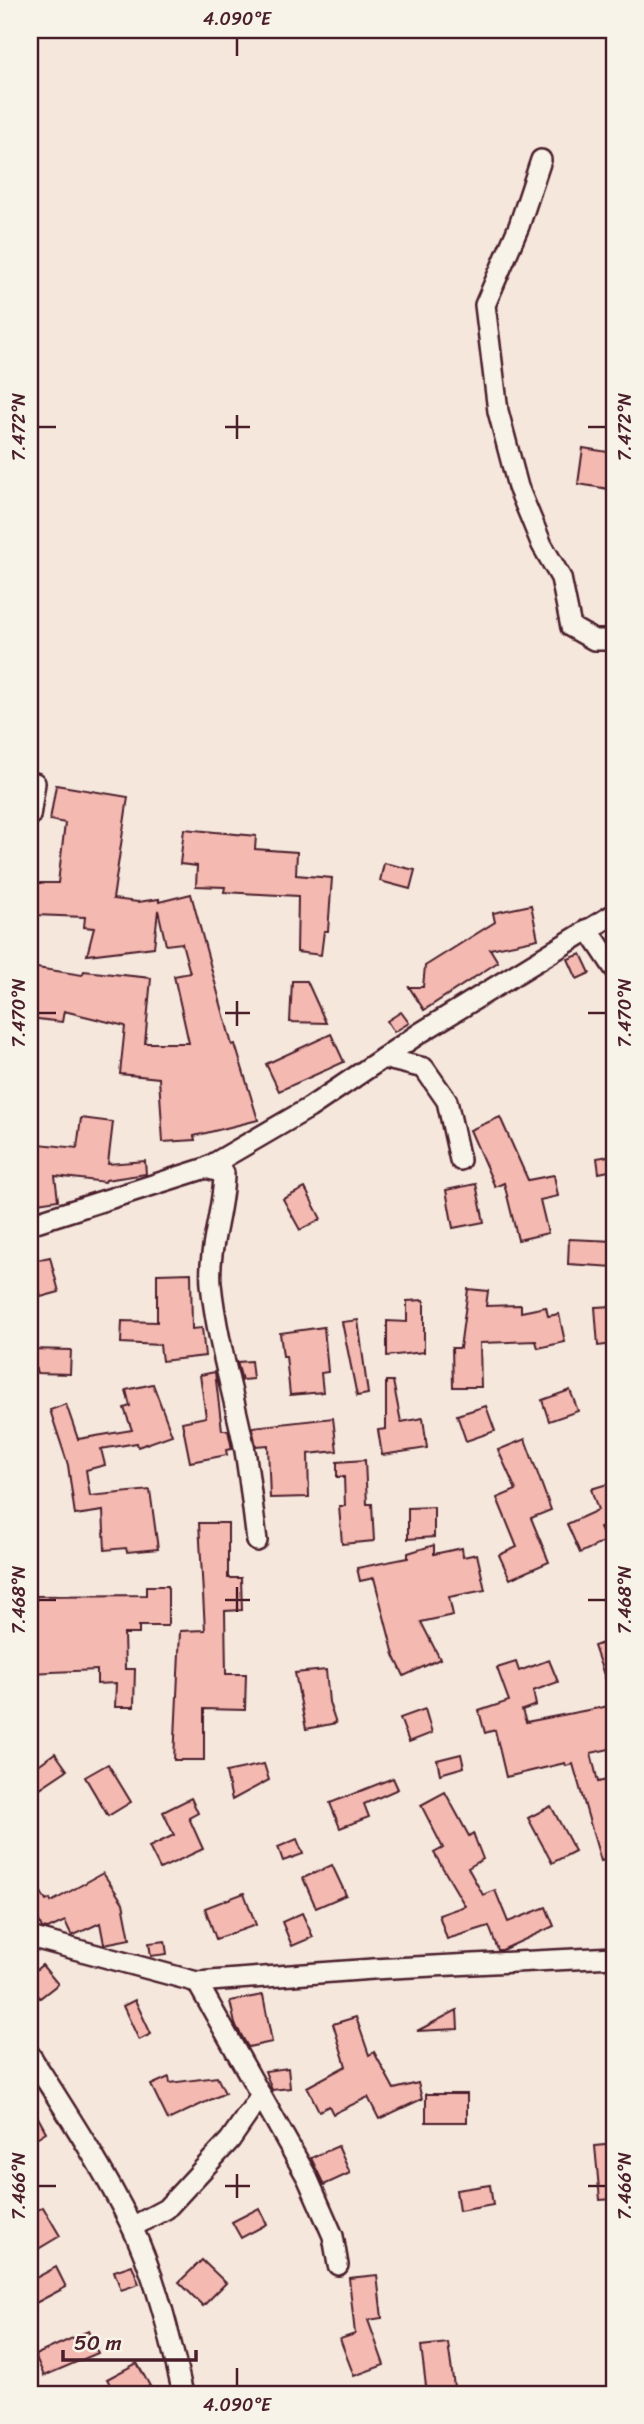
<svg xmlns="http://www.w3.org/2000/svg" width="644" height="2424" viewBox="0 0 644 2424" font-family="Sriracha,sans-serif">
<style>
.building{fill:#f4b9b1;stroke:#4a1f2b;stroke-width:2}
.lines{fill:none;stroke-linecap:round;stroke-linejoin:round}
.minor-casing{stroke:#4a1f2b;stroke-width:24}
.minor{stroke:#f7f3e8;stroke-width:19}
.ticks{fill:none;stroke:#4a1f2b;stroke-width:2.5}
.neatline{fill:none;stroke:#4a1f2b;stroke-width:2.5}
.ticks-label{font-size:18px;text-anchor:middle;fill:#4a1f2b}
</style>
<rect width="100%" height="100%" fill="#f6e7dd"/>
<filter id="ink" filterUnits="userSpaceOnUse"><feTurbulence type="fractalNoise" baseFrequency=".0143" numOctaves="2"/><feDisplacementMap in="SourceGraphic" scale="14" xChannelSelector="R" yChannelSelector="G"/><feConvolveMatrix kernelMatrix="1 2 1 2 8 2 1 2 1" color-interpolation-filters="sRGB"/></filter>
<g filter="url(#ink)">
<g class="building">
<path d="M583 448 614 453 609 489 578 484Z"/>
<path d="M56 785 128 797 113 899 138 902 159 899V902L191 894 232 1045 235 1044 258 1120 194 1136 195 1140 163 1142 159 1078 120 1074 125 1026 64 1011 62 1022 30 1018V967L82 975 84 971 151 978 145 1043H189L174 976 190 973 182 943 166 945 158 910 154 947 87 955 94 928 84 927 85 917 35 915 36 883H58L65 823 50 820Z"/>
<path d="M184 829 256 836 255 849 297 852 296 875 332 878 328 931H324L321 955 297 952 298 896 224 892 225 887 196 886 197 866 180 864Z"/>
<path d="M384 863 415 870 410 889 380 881Z"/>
<path d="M531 905 538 939 490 949 498 962 424 1010 409 987H423L425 966 495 922 493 913Z"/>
<path d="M581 954 590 973 577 979 568 959Z"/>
<path d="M292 981H307L326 1023 290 1022Z"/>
<path d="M401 1012 409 1023 394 1032 387 1021Z"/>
<path d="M331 1034 344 1062 279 1091 266 1064Z"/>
<path d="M500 1117 528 1180 554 1175 558 1196 540 1200 548 1233 518 1240 504 1183 495 1187 470 1130Z"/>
<path d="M81 1118 113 1122 108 1164 145 1161 146 1174 106 1180 105 1182 55 1176 58 1200 30 1204V1143L77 1148Z"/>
<path d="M614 1155V1170L599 1173 597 1158Z"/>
<path d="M476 1184 484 1222 453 1228 446 1190Z"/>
<path d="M305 1188 321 1219 300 1230 283 1199Z"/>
<path d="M569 1239 614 1241V1267L568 1264Z"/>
<path d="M50 1257 59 1292 41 1297 32 1261Z"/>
<path d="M191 1273 192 1329 202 1328 205 1356 162 1361 160 1345 121 1343 122 1321 157 1322V1274Z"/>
<path d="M468 1289 488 1291 486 1306 521 1305V1312L546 1307 548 1316 559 1314 565 1342 538 1348 536 1341 480 1343 481 1387H453L452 1348H460Z"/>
<path d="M424 1300V1352L387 1356V1321L407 1322V1301Z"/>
<path d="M614 1306V1344L598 1346 595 1307Z"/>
<path d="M358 1320 368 1394 357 1396 342 1322Z"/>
<path d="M324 1327 328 1372 321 1373 323 1392 290 1395 286 1356H283L280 1333Z"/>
<path d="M30 1349 71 1350 70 1374 37 1373Z"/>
<path d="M251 1361 253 1379 242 1380 237 1362Z"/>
<path d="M215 1372 222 1430H228L232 1449 226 1450 227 1455 190 1462 182 1422 206 1417 200 1375Z"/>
<path d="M386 1381H393L401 1422 423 1418 427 1448 382 1455 378 1430 386 1429Z"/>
<path d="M153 1384 172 1435 138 1447 137 1443 101 1449 105 1465 86 1470 90 1496 150 1490 158 1549 127 1552 126 1548 105 1550 103 1511 75 1515 68 1465 50 1410 66 1404 78 1439 132 1430 124 1408 130 1406 126 1390Z"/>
<path d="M570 1390 578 1411 549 1421 542 1400Z"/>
<path d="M486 1406 495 1431 466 1441 457 1415Z"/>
<path d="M333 1418 337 1451 308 1454 309 1497 270 1498 268 1445 256 1446 252 1427Z"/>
<path d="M525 1439 551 1510 531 1518 549 1562 510 1579 499 1555 517 1547 497 1498 516 1490 498 1450Z"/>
<path d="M365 1460 367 1504H372L374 1541 342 1544 339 1506H345L344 1477H337V1462Z"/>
<path d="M614 1482V1523L600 1528 606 1541 580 1553 567 1524 598 1510 591 1489Z"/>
<path d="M434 1507V1537L408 1539V1508Z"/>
<path d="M199 1523H228V1578H241L242 1610 225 1611 226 1674H246L245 1710 204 1709V1760H174L180 1631 205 1630Z"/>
<path d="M434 1545V1554L462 1548 463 1557 477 1554 485 1590 449 1597 453 1615 421 1622 440 1659 404 1676 394 1655 374 1578 360 1581 357 1568 408 1558V1553Z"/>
<path d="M146 1586H168V1626H139V1634H124L125 1669H135L134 1707H115L116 1683 97 1684V1670L30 1673V1649L37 1648 36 1596 146 1595Z"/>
<path d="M614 1639V1698H612L594 1646Z"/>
<path d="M549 1660 558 1682 533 1691 536 1705 522 1710 526 1722 614 1705V1748L591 1753 598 1782 607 1780 614 1808V1858L601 1861 573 1764 566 1766 565 1763 506 1777 495 1730 485 1733 479 1711 509 1701 497 1668 516 1662 519 1671Z"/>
<path d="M326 1670 329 1702 336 1723 306 1729 295 1673Z"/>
<path d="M425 1709 432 1733 409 1742 400 1718Z"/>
<path d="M55 1753 67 1770 40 1788 30 1771Z"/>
<path d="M461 1754 464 1767 440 1774 437 1760Z"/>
<path d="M108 1764 131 1802 108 1816 85 1777Z"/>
<path d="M264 1764 269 1780 232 1800 226 1772Z"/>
<path d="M393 1778 398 1789 364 1804 369 1817 340 1828 330 1803Z"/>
<path d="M445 1792 469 1836 473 1833 483 1859 468 1868 483 1895 495 1890 508 1922 546 1907 554 1926 502 1950H498L489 1926 447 1939 439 1915 465 1906 434 1853 443 1848 421 1805Z"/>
<path d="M191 1798 198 1813 189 1818 203 1849 160 1869 149 1847 174 1835 163 1812Z"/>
<path d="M551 1806 575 1851 552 1863 528 1818Z"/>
<path d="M297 1839 303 1854 283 1861 278 1847Z"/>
<path d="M332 1865 346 1895 316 1908 303 1878Z"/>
<path d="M30 1873 46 1901 50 1899 51 1902 103 1873 123 1903 130 1939 104 1944 100 1923 72 1936 65 1921 48 1929 42 1928 30 1901Z"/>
<path d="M244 1893 256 1925 216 1939 205 1908Z"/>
<path d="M302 1913 313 1937 292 1946 282 1922Z"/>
<path d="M165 1941 167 1954 151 1956 149 1943Z"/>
<path d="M42 1965 58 1984 40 1998 30 1986V1975Z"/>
<path d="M263 1995 272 2042 248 2047 235 2024 230 2001Z"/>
<path d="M135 2000 151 2034 139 2040 123 2006Z"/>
<path d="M457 2010 458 2029 417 2031Z"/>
<path d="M356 2017 369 2055 374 2052 394 2089 418 2083 422 2099 379 2119 368 2097 333 2114 329 2106 319 2111 307 2087 346 2066 333 2024Z"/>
<path d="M288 2068 290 2088 272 2090 265 2071Z"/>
<path d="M169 2077 170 2083 217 2077 225 2093 168 2120 151 2085Z"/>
<rect x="426" y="2094" width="41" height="28"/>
<path d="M30 2103 46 2132 30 2142Z"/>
<path d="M614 2144V2199L600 2200 595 2146Z"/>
<path d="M338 2146 350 2173 324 2185 311 2158Z"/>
<path d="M490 2185 493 2205 459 2211 456 2190Z"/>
<path d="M43 2207 60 2236 38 2249 30 2235V2214Z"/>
<path d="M259 2208 267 2224 241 2238 232 2222Z"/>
<path d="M202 2260 226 2283 203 2306 179 2282Z"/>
<path d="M132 2265 139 2284 121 2290 114 2271Z"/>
<path d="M56 2267 66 2287 30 2306V2281Z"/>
<path d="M377 2275 382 2318 368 2320 384 2365 354 2376 340 2339 355 2334 349 2278Z"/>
<path d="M88 2331 98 2353 44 2376 35 2355Z"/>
<path d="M448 2343 455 2394H427L421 2346Z"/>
<path d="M137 2363 150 2386 134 2394H115L107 2379Z"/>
</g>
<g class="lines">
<defs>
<g id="minor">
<path d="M541 160 519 226 485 305 498 411 518 487 542 545 561 578 571 627 594 640H614"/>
<path d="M30 816 35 783"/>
<path d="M588 929 614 968"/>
<path d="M383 1058 424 1068 447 1101 460 1160"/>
<path d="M206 1168 224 1173C224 1210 208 1247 211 1284 217 1341 234 1395 245 1451 250 1481 253 1511 257 1541"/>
<path d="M30 1224 206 1168 309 1108 420 1033 614 914"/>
<path d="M30 1937 197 1982 373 1969 614 1957"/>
<path d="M197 1982 307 2177 333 2236 338 2265"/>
<path d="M30 2055C65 2110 102 2166 131 2225 157 2279 170 2337 183 2394"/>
<path d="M132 2227 166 2209 230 2140 261 2095"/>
</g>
</defs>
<use href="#minor" class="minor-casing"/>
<use href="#minor" class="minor"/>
</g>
</g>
<path class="ticks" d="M237 38V56M237 415V439M38 427H56M225 427H250M588 427H606M237 1001V1026M38 1013H56M225 1013H250M588 1013H606M237 1587V1612M38 1600H56M225 1600H250M588 1600H606M237 2174V2198M38 2186H56M225 2186H250M588 2186H606M237 2368V2386"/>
<rect width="644" height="2424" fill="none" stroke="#f7f3e8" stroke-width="77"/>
<path d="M63 2350v10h133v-10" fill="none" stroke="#4a1f2b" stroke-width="3.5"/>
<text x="74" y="2350" font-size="21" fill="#4a1f2b" stroke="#f7f3e8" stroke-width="5" paint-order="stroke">50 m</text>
<rect x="38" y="38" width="568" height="2348" class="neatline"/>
<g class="ticks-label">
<text x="237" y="25">4.090°E</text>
<text transform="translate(19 427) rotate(-90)" y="6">7.472°N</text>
<text transform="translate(625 427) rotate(-90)" y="6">7.472°N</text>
<text transform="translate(19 1013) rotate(-90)" y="6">7.470°N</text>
<text transform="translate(625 1013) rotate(-90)" y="6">7.470°N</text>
<text transform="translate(19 1600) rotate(-90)" y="6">7.468°N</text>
<text transform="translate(625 1600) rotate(-90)" y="6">7.468°N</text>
<text transform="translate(19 2186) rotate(-90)" y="6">7.466°N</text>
<text transform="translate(625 2186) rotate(-90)" y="6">7.466°N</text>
<text x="237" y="2411">4.090°E</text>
</g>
</svg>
